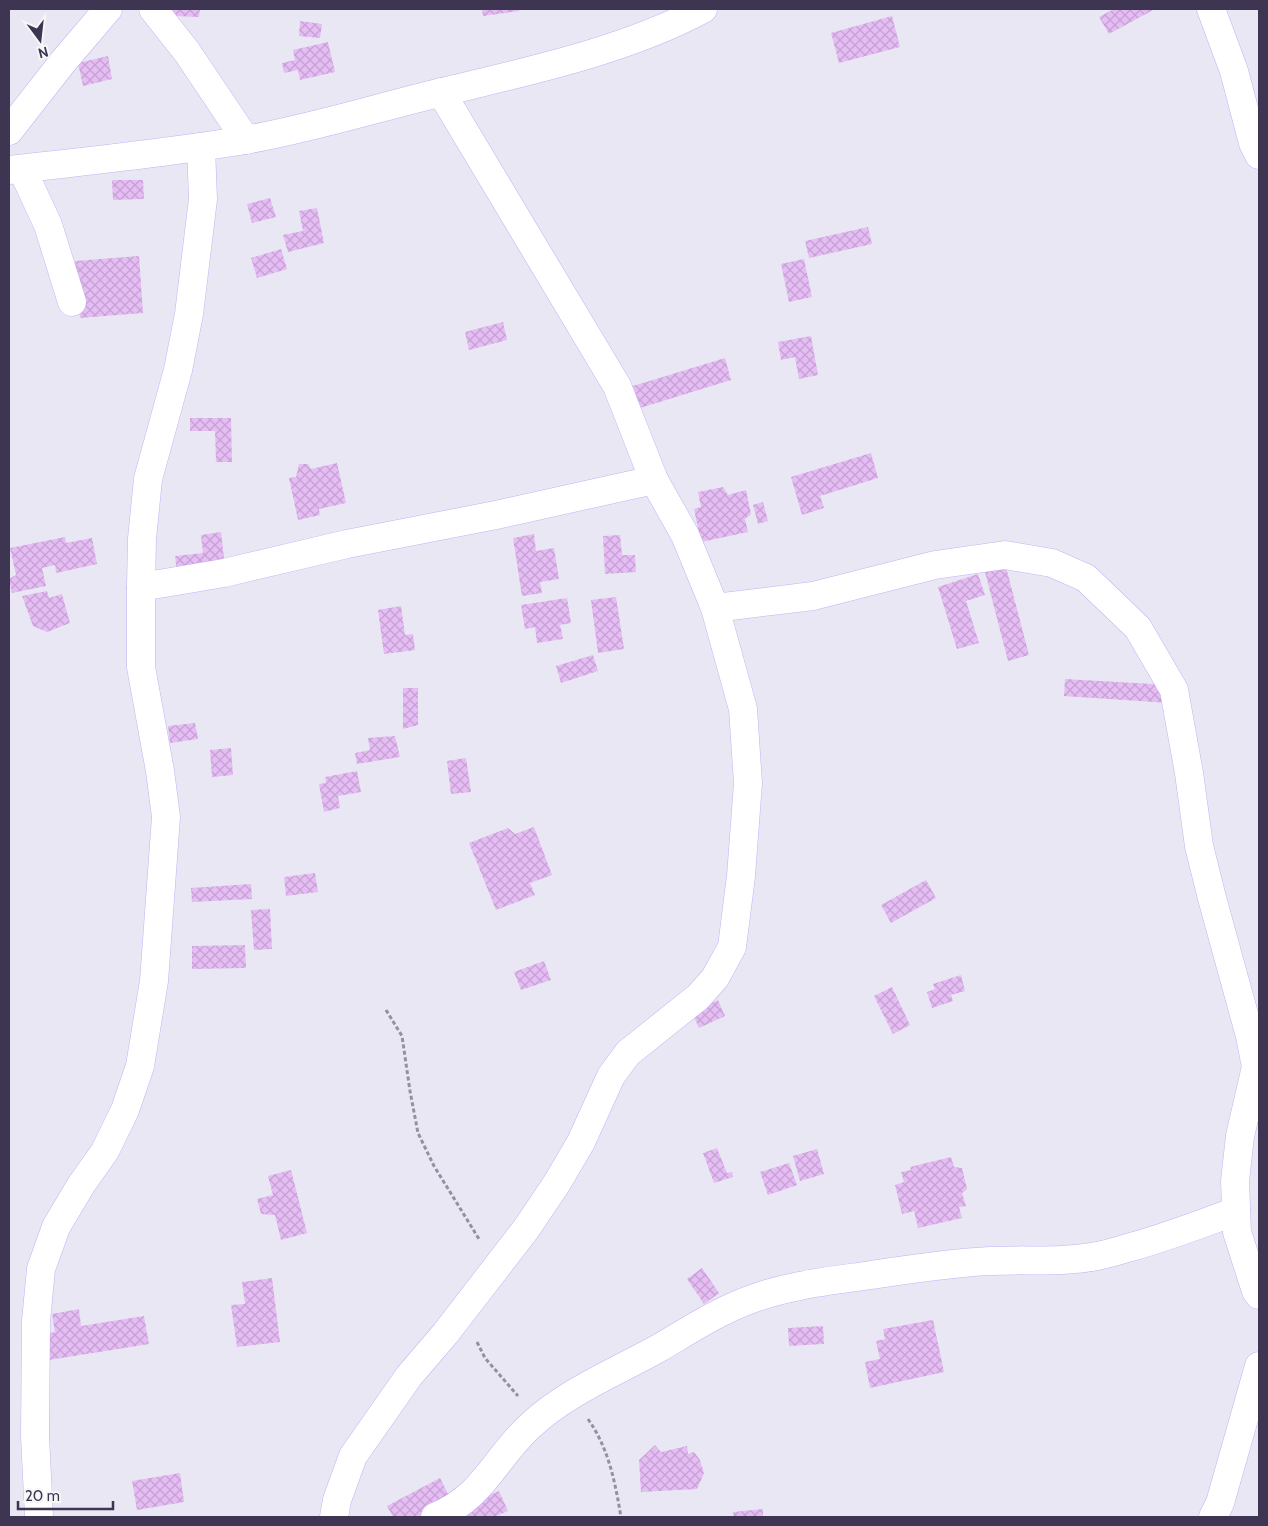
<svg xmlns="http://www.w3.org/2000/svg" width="1268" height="1526" viewBox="0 0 1268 1526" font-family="Cabin,sans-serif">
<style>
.building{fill:url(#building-cross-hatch)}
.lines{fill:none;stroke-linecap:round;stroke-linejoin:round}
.street-casing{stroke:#c4b1f6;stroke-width:29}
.path{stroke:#958fa4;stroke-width:3;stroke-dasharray:4 2.5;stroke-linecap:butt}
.street{stroke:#fff;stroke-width:28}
</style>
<defs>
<pattern id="building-cross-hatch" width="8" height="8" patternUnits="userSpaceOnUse" patternTransform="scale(1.25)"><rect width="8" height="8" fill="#e5bcf3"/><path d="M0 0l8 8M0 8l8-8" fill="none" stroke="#c5a2d2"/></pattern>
</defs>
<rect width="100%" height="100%" fill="#eae7f5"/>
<g class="building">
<path d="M172 9H200L199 17 175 16Z"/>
<path d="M482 9H518L519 11 483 16Z"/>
<path d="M1114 9H1155L1109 34 1099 17Z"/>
<path d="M892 16 900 47 839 63 831 33Z"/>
<path d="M300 21 322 24 320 38 299 36Z"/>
<path d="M328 42 335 72 300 80 298 70 284 73 282 63 295 60 293 50Z"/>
<path d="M108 56 112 79 83 86 78 63Z"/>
<path d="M112 180H143L144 199 113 200Z"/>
<path d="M270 198 276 217 252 223 247 204Z"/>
<path d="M317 208 324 243 288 252 283 235 303 231 299 211Z"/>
<path d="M868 227 872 244 809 258 805 241Z"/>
<path d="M281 249 287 269 257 278 251 258Z"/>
<path d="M139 256 143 313 80 318 75 261Z"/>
<path d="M804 259 812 297 789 302 781 264Z"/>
<path d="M503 322 507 340 469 350 465 332Z"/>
<path d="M811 336 818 375 799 379 795 357 781 360 778 342Z"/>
<path d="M725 358 731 380 640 408 633 386Z"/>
<path d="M190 418H231L232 462H216L215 431H190Z"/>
<path d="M871 453 878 478 820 496 824 508 802 515 791 477Z"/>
<path d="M337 463 346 503 319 509 320 515 298 520 289 478 296 477 299 464H308L311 469Z"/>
<path d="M723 487 728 495 746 490 751 514 745 519 748 532 701 542 694 509 701 507 698 492Z"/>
<path d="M763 502 768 521 758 524 753 505Z"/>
<path d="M221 532 225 567 177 573 175 556 203 553 201 535Z"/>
<path d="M534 534 536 551 554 548 559 579 540 582 542 593 522 596 513 538Z"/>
<path d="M620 535 622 555H635L636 572 605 574 603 536Z"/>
<path d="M65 537 66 543 92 538 97 564 56 573 55 565 42 568 46 586 12 593 9 579 16 575 10 548Z"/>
<path d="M1006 567 1029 655 1008 661 985 572Z"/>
<path d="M978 574 985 595 966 601 979 643 957 649 938 587Z"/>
<path d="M47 591 49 598 62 594 70 623 47 632 33 626 22 596Z"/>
<path d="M616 597 624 649 598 653 591 600Z"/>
<path d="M567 598 571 623 560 625 563 639 537 643 535 627 525 629 521 605Z"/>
<path d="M401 606 405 635 413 634 415 650 384 654 378 610Z"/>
<path d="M593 655 598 671 561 683 556 666Z"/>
<path d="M1065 679 1170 685 1169 703 1064 696Z"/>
<path d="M403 688H418V725L403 729Z"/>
<path d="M195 723 198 739 170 743 168 726Z"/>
<path d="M395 736 400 757 357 764 355 753 370 750 368 738Z"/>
<path d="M231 748 233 775 212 777 210 750Z"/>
<path d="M466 758 471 792 451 794 447 761Z"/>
<path d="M357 771 361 792 338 796 340 808 324 812 319 784 326 783 325 777Z"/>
<path d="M534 827 552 875 530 883 535 895 496 910 469 843 508 828 515 834Z"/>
<path d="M315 873 318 892 286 896 284 877Z"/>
<path d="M926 880 936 898 891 923 881 905Z"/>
<path d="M251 884 252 899 192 902 191 888Z"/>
<path d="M270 909 272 949 254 950 251 910Z"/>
<path d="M245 945 246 968 192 969V946Z"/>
<path d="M544 961 551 980 521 990 514 972Z"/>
<path d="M961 975 965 991 951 995 953 1001 932 1008 927 992 935 989 933 984Z"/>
<path d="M892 987 910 1025 893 1034 874 996Z"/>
<path d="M718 1000 725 1016 699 1028 692 1013Z"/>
<path d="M717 1148 727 1173 732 1172 733 1177 714 1183 703 1153Z"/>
<path d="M817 1149 824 1174 800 1181 793 1156Z"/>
<path d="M951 1157 954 1167 962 1168 967 1189 962 1193 966 1206 959 1207 962 1218 918 1228 914 1211 902 1214 895 1185 904 1182 901 1172 911 1170 910 1167Z"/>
<path d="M789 1163 797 1185 768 1195 760 1172Z"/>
<path d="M291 1170 307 1233 281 1240 275 1215 261 1214 257 1199 273 1195 268 1176Z"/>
<path d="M702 1268 719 1293 704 1304 687 1279Z"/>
<path d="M272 1278 280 1342 237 1347 231 1305 245 1304 242 1282Z"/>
<path d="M79 1309 81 1326 144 1316 149 1344 49 1360 45 1334 55 1332 52 1314Z"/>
<path d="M933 1320 944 1372 870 1388 865 1362 880 1359 876 1341 885 1339 883 1329Z"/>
<path d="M823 1326 824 1344 789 1346 788 1328Z"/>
<path d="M655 1445 661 1452 687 1446 688 1454 694 1452 700 1460 704 1473 697 1489 641 1492 639 1460Z"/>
<path d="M180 1473 184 1502 137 1510 132 1481Z"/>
<path d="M440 1478 452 1502 423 1517H393L387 1506Z"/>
<path d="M499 1491 508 1511 494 1517H462L474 1511 470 1504Z"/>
<path d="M763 1509V1517H734L733 1512Z"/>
</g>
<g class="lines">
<defs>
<g id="street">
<path d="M153 9 187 52 246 140"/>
<path d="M1211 9 1234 71 1253 143 1259 155"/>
<path d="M9 131 62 63 108 9"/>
<path d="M22 169 48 225 72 302"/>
<path d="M9 170C88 161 167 153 245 140 315 128 382 106 451 90 533 70 629 49 703 9"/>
<path d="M141 587 224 573 347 544 496 515 654 480"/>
<path d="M715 608 813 596 935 565 1005 555 1052 563 1086 578 1138 628 1174 690 1189 773 1199 846 1212 898 1250 1036 1256 1067 1240 1136 1235 1181 1237 1232 1256 1291 1259 1295"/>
<path d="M39 1517 35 1436 36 1321 41 1269 56 1227 81 1185 105 1151 125 1110 140 1066 154 981 166 817 160 771 141 667V587L142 539 148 479 178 370 189 314 203 199 201 147"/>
<path d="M334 1517 337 1500 353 1456 409 1376 445 1334 526 1229 557 1183 581 1142 611 1076 628 1053 698 997 715 978 732 947 741 876 748 783 743 709 715 608 685 535 654 480 617 386 441 92"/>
<path d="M435 1517C485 1496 494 1459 530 1426 566 1392 616 1372 659 1348 688 1331 717 1312 749 1300 788 1285 830 1281 871 1275 911 1269 950 1263 990 1261 1025 1259 1062 1263 1097 1256 1108 1254 1120 1250 1131 1247 1167 1237 1201 1224 1236 1211"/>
<path d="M1213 1517 1220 1503 1259 1366"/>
</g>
</defs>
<use href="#street" class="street-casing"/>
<g class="path">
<path d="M386 1010 402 1036 410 1091 418 1133 434 1166 479 1239"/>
<path d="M477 1342 485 1358 518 1396"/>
<path d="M588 1419C609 1449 615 1482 621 1517"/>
</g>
<use href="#street" class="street"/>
</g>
<rect width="1268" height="1526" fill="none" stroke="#3d3551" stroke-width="20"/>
<g transform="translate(40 40) rotate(165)" stroke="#f6f6f6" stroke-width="4" paint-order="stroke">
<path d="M0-4L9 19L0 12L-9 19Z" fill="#3d3551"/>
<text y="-8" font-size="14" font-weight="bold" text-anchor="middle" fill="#3d3551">N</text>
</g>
<path d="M18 1501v8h95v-8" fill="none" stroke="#3d3551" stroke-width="2.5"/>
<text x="25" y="1501" font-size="15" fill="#3d3551" stroke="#f6f6f6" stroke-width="4" paint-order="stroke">20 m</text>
</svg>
